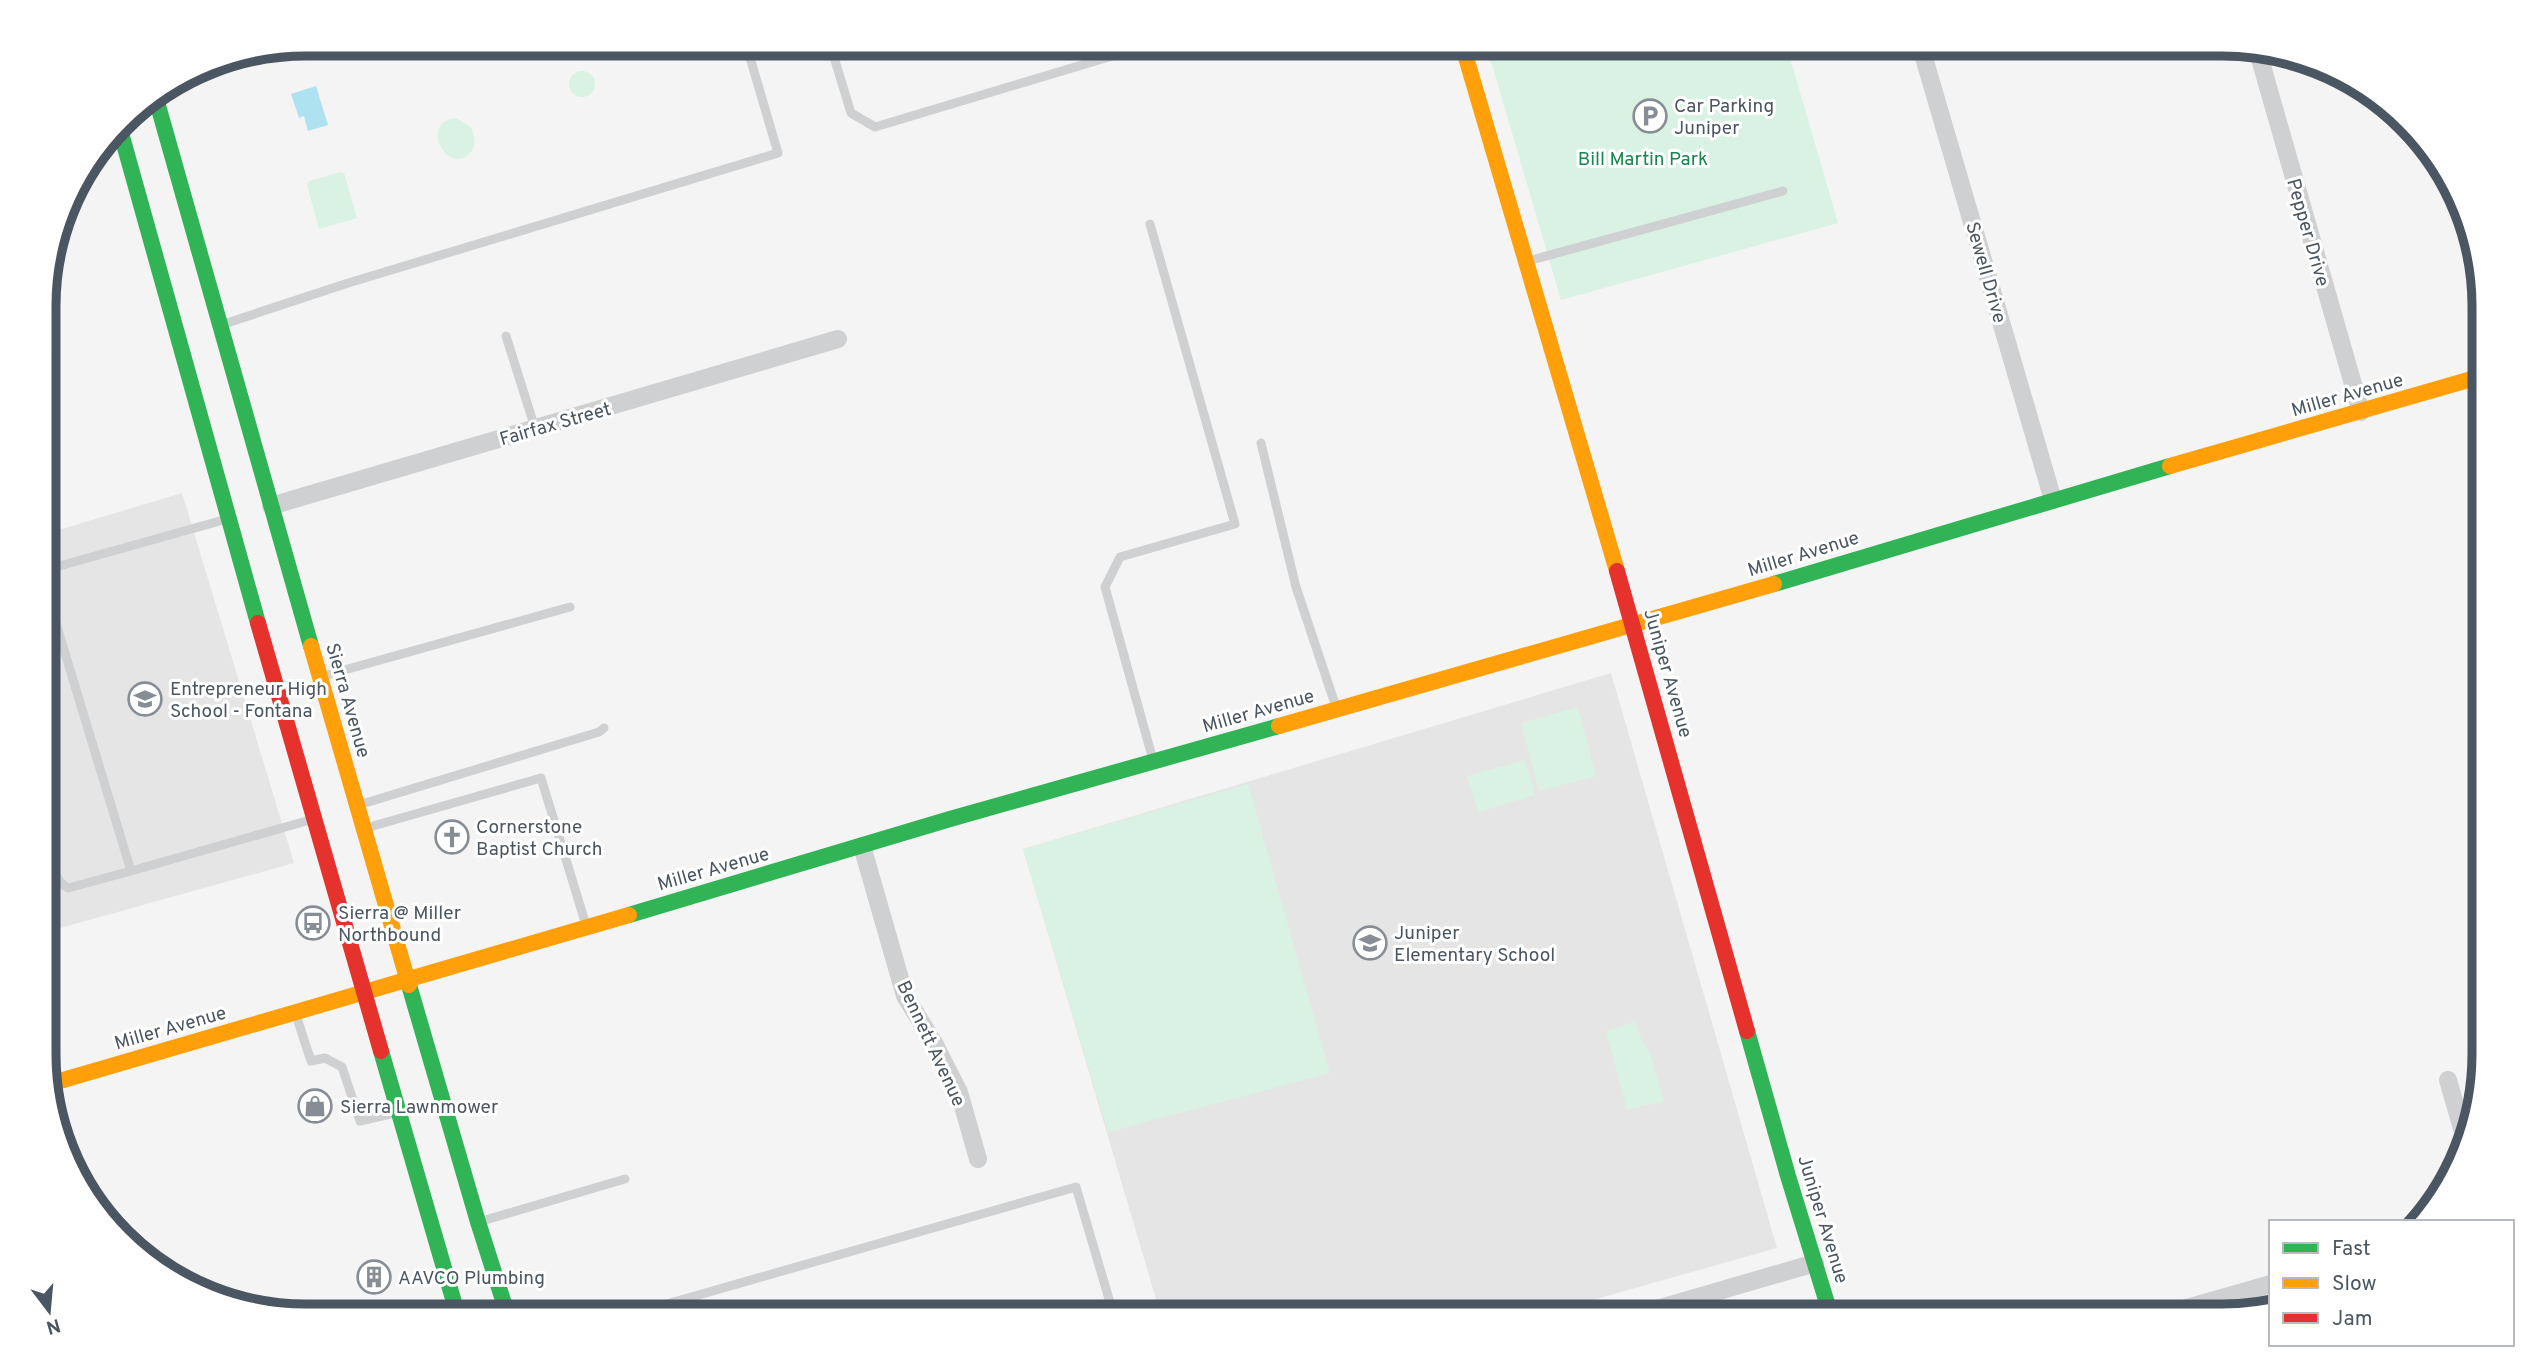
<svg xmlns="http://www.w3.org/2000/svg" width="2528" height="1360" viewBox="0 0 2528 1360" font-family="Overpass,sans-serif">
<style>
.education{fill:#e6e5e6}
.green{fill:#d9f2e3}
.water{fill:#aee2f0}
.lines{fill:none;stroke-linecap:round;stroke-linejoin:round}
.lane{stroke:#ced0d2;stroke-width:9}
.street{stroke:#ced0d2;stroke-width:18}
.fast{stroke:#30b455;stroke-width:16}
.slow{stroke:#ff9f0a;stroke-width:16}
.jam{stroke:#e5322d;stroke-width:16}
.labels{text-anchor:middle;stroke-width:6;stroke-linejoin:round;paint-order:stroke}
.poi-label{font-size:19px;fill:#4a5661;stroke:#fff;text-anchor:start}
.park-label{font-size:19px;fill:#17864f;stroke:#fff}
.street-label{font-size:19px;fill:#4a5661;stroke:#fff}
.rim{fill:none;stroke:#4a5661;stroke-width:9}
</style>
<rect width="100%" height="100%" fill="#f4f4f4"/>
<g class="education">
<path d="M182 493 294 863 46 932 45 534Z"/>
<path d="M1611 673 1777 1248 1536 1316H1161L1023 849Z"/>
</g>
<g class="green">
<path d="M1486 44H1786L1838 223 1561 300Z"/>
<circle cx="582" cy="84" r="13"/>
<path d="M456 118 471 127C474 136 477 145 470 153 450 177 417 123 456 118Z"/>
<path d="M340 172 344 173 357 218 319 229 307 185 309 181Z"/>
<path d="M1578 707 1596 776 1539 791 1521 723Z"/>
<path d="M1525 760 1535 795 1478 812 1467 776Z"/>
<path d="M1248 784 1330 1073 1108 1132 1023 849Z"/>
<path d="M1635 1022 1643 1043 1649 1050 1664 1101 1627 1110 1606 1031Z"/>
</g>
<path class="water" d="M316 86 328 125 308 131 304 116 299 118 291 94Z"/>
<g class="lines">
<g class="lane">
<path d="M830 44 851 113 875 127 1152 44"/>
<path d="M1467 49 1485 44"/>
<path d="M193 72 251 55"/>
<path d="M1150 224 1235 524 1120 557 1105 587 1153 760"/>
<path d="M1528 261 1783 191"/>
<path d="M224 324 345 284 778 153 746 44"/>
<path d="M506 336 535 428"/>
<path d="M1261 443 1296 587 1336 707"/>
<path d="M45 570 227 519"/>
<path d="M45 587 131 871 68 888C52 880 50 856 46 839"/>
<path d="M323 676 570 607"/>
<path d="M362 804 599 732 604 728"/>
<path d="M366 828 541 778 586 925"/>
<path d="M131 871 310 820"/>
<path d="M296 1015 311 1061 325 1058 342 1067 360 1121 395 1113"/>
<path d="M482 1221 625 1179"/>
<path d="M625 1316 1076 1187 1114 1316"/>
</g>
<g class="street">
<path d="M1920 44 2053 500"/>
<path d="M2258 52 2361 412"/>
<path d="M271 506 838 339"/>
<path d="M862 846 905 996 934 1043 959 1092 978 1159"/>
<path d="M2448 1080 2465 1139"/>
<path d="M1633 1316 1815 1263"/>
<path d="M2159 1316 2271 1284"/>
</g>
<g class="fast">
<path d="M155 95 311 646"/>
<path d="M119 126 258 623"/>
<path d="M1774 584 2170 466"/>
<path d="M629 915 950 819 1279 726"/>
<path d="M409 985 478 1222 508 1316"/>
<path d="M1747 1031 1788 1176 1831 1316"/>
<path d="M381 1051 458 1316"/>
</g>
<g class="slow">
<path d="M1462 44 1617 571"/>
<path d="M2170 466 2482 376"/>
<path d="M311 646 409 985"/>
<path d="M1279 726 1774 584"/>
<path d="M46 1085 629 915"/>
</g>
<g class="jam">
<path d="M1617 571 1747 1031"/>
<path d="M258 623 381 1051"/>
</g>
</g>
<defs>
<symbol id="parking-ring" viewBox="-11 -11 22 22"><circle r="9.5" fill="#fff" stroke="#868d94" stroke-width="1.5"/><path d="M-3.5-5.5H1a3.5 3.5 0 0 1 0 7H-1V5.5H-3.5ZM-1-3.4V-.6H.8a1.4 1.4 0 0 0 0-2.8Z" fill="#868d94"/></symbol>
<symbol id="school-ring" viewBox="-11 -11 22 22"><circle r="9.5" fill="#fff" stroke="#868d94" stroke-width="1.5"/><path d="M0-5L7-2L0 1L-7-2ZM-4 1L0 2.5L4 1V4Q0 6-4 4Z" fill="#868d94"/></symbol>
<symbol id="church-ring" viewBox="-11 -11 22 22"><circle r="9.5" fill="#fff" stroke="#868d94" stroke-width="1.5"/><path d="M-1.2-6h2.4v3.5h3.3v2.4h-3.3V6h-2.4V-.1h-3.3v-2.4h3.3Z" fill="#868d94"/></symbol>
<symbol id="bus-ring" viewBox="-11 -11 22 22"><circle r="9.5" fill="#fff" stroke="#868d94" stroke-width="1.5"/><path d="M-5-6H5V4H4V6H2V4H-2V6H-4V4H-5ZM-3.5-4V0h7V-4ZM-3.5 1.2v1.5H-2V1.2ZM2 1.2v1.5H3.5V1.2Z" fill="#868d94"/></symbol>
<symbol id="shop-ring" viewBox="-11 -11 22 22"><circle r="9.5" fill="#fff" stroke="#868d94" stroke-width="1.5"/><path d="M-5-2.5h2.3a2.7 3.5 0 0 1 5.4 0H5L5.5 6h-11ZM-1.5-2.5h3a1.5 2.3 0 0 0-3 0Z" fill="#868d94"/></symbol>
<symbol id="building-ring" viewBox="-11 -11 22 22"><circle r="9.5" fill="#fff" stroke="#868d94" stroke-width="1.5"/><path d="M-4-6H4V6H1V3H-1V6H-4ZM-2.5-4.3h1.7v1.8h-1.7ZM.8-4.3h1.7v1.8H.8ZM-2.5-1h1.7V.8h-1.7ZM.8-1h1.7V.8H.8Z" fill="#868d94"/></symbol>
</defs>
<g fill-rule="evenodd">
<use href="#parking-ring" x="1631" y="97" width="38" height="38"/>
<use href="#school-ring" x="126" y="680" width="38" height="38"/>
<use href="#church-ring" x="433" y="818" width="38" height="38"/>
<use href="#bus-ring" x="294" y="904" width="38" height="38"/>
<use href="#school-ring" x="1351" y="924" width="38" height="38"/>
<use href="#shop-ring" x="296" y="1087" width="38" height="38"/>
<use href="#building-ring" x="355" y="1258" width="38" height="38"/>
</g>
<g class="labels">
<g class="poi-label">
<text x="1674" y="112">Car Parking<tspan x="1674" dy="22">Juniper</tspan></text>
<text x="170" y="695">Entrepreneur High<tspan x="170" dy="22">School - Fontana</tspan></text>
<text x="476" y="833">Cornerstone<tspan x="476" dy="22">Baptist Church</tspan></text>
<text x="338" y="919">Sierra @ Miller<tspan x="338" dy="22">Northbound</tspan></text>
<text x="1394" y="939">Juniper<tspan x="1394" dy="22">Elementary School</tspan></text>
<text x="340" y="1113">Sierra Lawnmower</text>
<text x="398" y="1284">AAVCO Plumbing</text>
</g>
<g class="park-label">
<text x="1643" y="165">Bill Martin Park</text>
</g>
<g class="street-label">
<text transform="translate(2309 232) rotate(74)" y="7">Pepper Drive</text>
<text transform="translate(1987 272) rotate(74)" y="7">Sewell Drive</text>
<text transform="translate(2347 394) rotate(-16)" y="7">Miller Avenue</text>
<text transform="translate(555 423) rotate(-16)" y="7">Fairfax Street</text>
<text transform="translate(1803 553) rotate(-17)" y="7">Miller Avenue</text>
<text transform="translate(1669 673) rotate(74)" y="7">Juniper Avenue</text>
<text transform="translate(349 700) rotate(74)" y="7">Sierra Avenue</text>
<text transform="translate(1258 710) rotate(-16)" y="7">Miller Avenue</text>
<text transform="translate(713 868) rotate(-16)" y="7">Miller Avenue</text>
<text transform="translate(170 1027) rotate(-16)" y="7">Miller Avenue</text>
<text transform="translate(932 1043) rotate(65)" y="7">Bennett Avenue</text>
<text transform="translate(1824 1219) rotate(73)" y="7">Juniper Avenue</text>
</g>
</g>
<path d="M0 0H2528V1360H0ZM306 56H2222A250 250 0 0 1 2472 306V1054A250 250 0 0 1 2222 1304H306A250 250 0 0 1 56 1054V306A250 250 0 0 1 306 56Z" fill="#fff" fill-rule="evenodd"/>
<path class="rim" d="M306 56H2222A250 250 0 0 1 2472 306V1054A250 250 0 0 1 2222 1304H306A250 250 0 0 1 56 1054V306A250 250 0 0 1 306 56Z"/>
<rect x="2269" y="1220" width="245" height="126" fill="#ffffff" stroke="#b7bbc0" stroke-width="2"/>
<rect x="2283" y="1243" width="35" height="10" fill="#30b455" stroke="#b7bbc0" stroke-width="2"/>
<text x="2332" y="1255" font-size="21" fill="#4a5661">Fast</text>
<rect x="2283" y="1278" width="35" height="10" fill="#ff9f0a" stroke="#b7bbc0" stroke-width="2"/>
<text x="2332" y="1290" font-size="21" fill="#4a5661">Slow</text>
<rect x="2283" y="1313" width="35" height="10" fill="#e5322d" stroke="#b7bbc0" stroke-width="2"/>
<text x="2332" y="1325" font-size="21" fill="#4a5661">Jam</text>
<g transform="translate(49 1311) rotate(164)" stroke="#ffffff" stroke-width="5" paint-order="stroke">
<path d="M0-5L12 26L0 18L-12 26Z" fill="#4a5661"/>
<text y="-10" font-size="19" font-weight="bold" text-anchor="middle" fill="#4a5661">N</text>
</g>
</svg>
